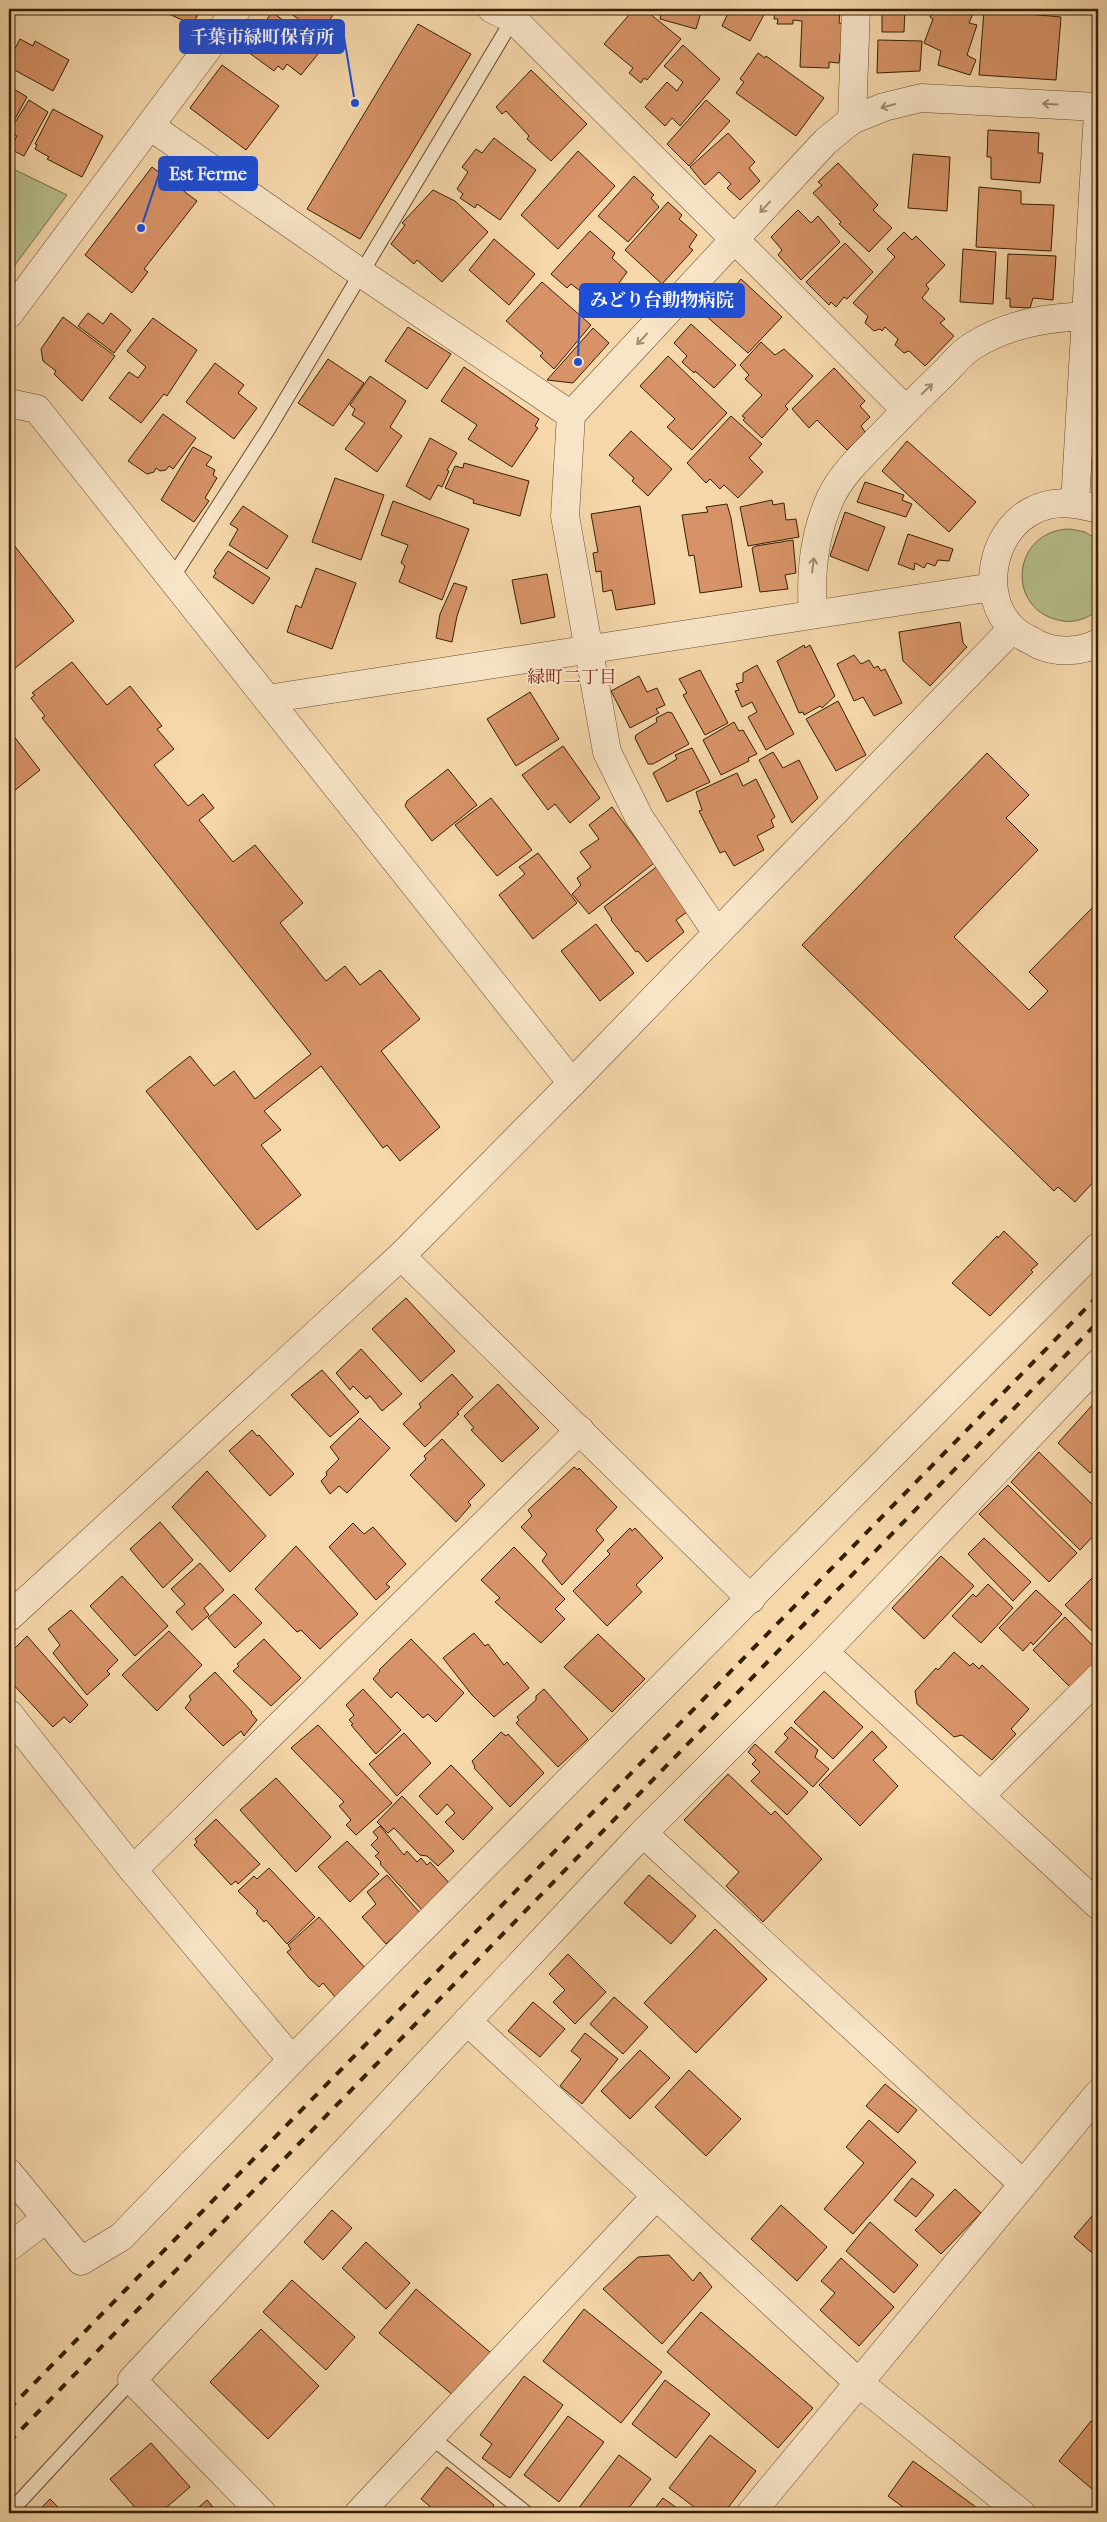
<svg xmlns="http://www.w3.org/2000/svg" width="1107" height="2522" viewBox="0 0 1107 2522" font-family="'IM FELL French Canon','Noto Serif JP',serif">
<style>
.green{fill:#b7bf8c;stroke:#766f48}
.building{fill:#d79367;stroke:#351f04}
.lines{fill:none;stroke-linecap:round;stroke-linejoin:round}
.service-casing{stroke:#654d2e;stroke-width:16}
.minor-casing{stroke:#654d2e;stroke-width:29}
.tertiary-casing{stroke:#654d2e;stroke-width:29}
.service{stroke:#f8e5c8;stroke-width:14}
.minor{stroke:#f8e5c8;stroke-width:28}
.tertiary{stroke:#f8e5c8;stroke-width:28}
.rail{stroke:#351f04;stroke-width:4;stroke-dasharray:9 9;stroke-linecap:butt}
.oneway{stroke:#a08c70}
.labels{text-anchor:middle;stroke-width:4;stroke-linejoin:round;paint-order:stroke}
.neighbourhood-label{font-size:18px;fill:#7a1f14;stroke:#f8e5c8}
.leader{fill:none;stroke:#1d4ed8;stroke-width:2}
.callout-dot{fill:#1d4ed8;stroke:#f8e5c8;stroke-width:2}
.callout{fill:#1d4ed8;stroke:#1d4ed8;stroke-width:2}
.callout-label{font-size:18px;text-anchor:middle;font-weight:bold;fill:#fff}
</style>
<rect width="100%" height="100%" fill="#f5d7aa"/>
<filter id="stains"><feTurbulence type="fractalNoise" baseFrequency=".004" numOctaves="4"/><feColorMatrix values="0 0 0 0 .2 0 0 0 0 .09 0 0 0 0 .02 0 0 0 .5 -.17"/></filter>
<radialGradient id="worn" r=".72"><stop offset=".6" stop-color="#630" stop-opacity="0"/><stop offset="1" stop-color="#630" stop-opacity=".3"/></radialGradient>
<g class="green">
<path d="M9 167 67 195 9 273Z"/>
<path d="M1070 529 1085 532 1098 540V610C1088 618 1076 623 1063 621 1004 612 1011 530 1070 529Z"/>
</g>
<g class="building">
<path d="M158 9H200L193 25Z"/>
<path d="M284 9H337L320 34Z"/>
<path d="M634 9H644L681 39 647 80 644 78 641 83 629 73 633 68 604 44Z"/>
<path d="M652 9H702L696 29 660 19 661 14 654 12V9Z"/>
<path d="M726 9H767L750 41 722 26 729 11Z"/>
<path d="M775 9H840L839 23 844 24 842 53H840L839 63 829 62V68L800 67 802 21 793 20V24H777L778 19H774Z"/>
<path d="M882 9H905L904 32H882Z"/>
<path d="M933 9H968L974 11 969 23 977 25 967 55 976 60 970 75 938 65 941 51 924 43 933 19 930 17Z"/>
<path d="M984 10 1061 17 1056 80 979 75Z"/>
<path d="M272 12 322 49 301 75 287 64 283 70 278 66 274 71 248 52 249 45Z"/>
<path d="M418 24 471 54 360 239 307 209Z"/>
<path d="M20 39 33 46 35 41 69 60 53 91 9 67V60Z"/>
<path d="M878 40 922 41 920 71 877 73Z"/>
<path d="M683 45 720 79 680 126 672 118 665 126 645 107 667 82 677 91 683 82 664 66Z"/>
<path d="M758 53 765 58 766 56 824 98 796 136 736 93 744 82 740 79Z"/>
<path d="M222 65 279 106 246 150 190 108Z"/>
<path d="M531 70 587 124 551 161 527 139 529 136 506 111 502 114 496 107Z"/>
<path d="M9 86 27 97 9 130Z"/>
<path d="M29 100 48 112 24 156 10 149 17 136 9 132Z"/>
<path d="M706 100 730 121 689 166 667 144Z"/>
<path d="M53 109 103 136 82 177 47 159 49 157 35 149 37 145 35 144Z"/>
<path d="M988 130 1039 133 1038 153H1043L1040 183 991 179V157H987Z"/>
<path d="M728 133 755 162 749 168 760 181 740 200 727 188 731 184 719 172 705 185 690 167Z"/>
<path d="M494 138 536 170 500 220 477 204 475 208 460 198 463 194 457 189 468 172 462 167 476 149 482 153Z"/>
<path d="M578 151 615 186 558 249 521 215Z"/>
<path d="M913 154 950 157 947 211 908 208Z"/>
<path d="M838 163 878 205 873 210 892 228 869 252 839 224 841 222 813 193 822 185 818 182Z"/>
<path d="M152 167 197 201 144 269 148 272 132 293 85 255Z"/>
<path d="M634 176 654 195 651 198 659 207 628 242 598 216Z"/>
<path d="M979 187 1021 191V204L1054 205 1051 251 976 247Z"/>
<path d="M433 190 455 201 488 232 442 282 417 260 414 264 391 244 405 225 402 223Z"/>
<path d="M668 202 682 215 679 219 697 235 689 247 693 250 662 284 625 250Z"/>
<path d="M798 210 811 223 818 216 840 242 801 280 778 255 782 250 771 237Z"/>
<path d="M590 231 615 253 612 258 627 272 609 297 600 300 591 299 571 284 567 288 551 274Z"/>
<path d="M904 232 912 240 916 236 945 265 926 285 929 289 922 298 945 319 940 323 954 336 925 366 909 351 904 353 895 345 898 339 885 327 882 331 880 329 874 331 865 323 868 316 853 303 895 257 887 249Z"/>
<path d="M494 239 535 274 509 305 469 270Z"/>
<path d="M845 243 873 272 847 299 844 297 836 307 831 302 829 305 806 282Z"/>
<path d="M963 249 996 252 993 304 960 302Z"/>
<path d="M1008 254 1056 256 1053 300 1033 298 1030 308 1010 307V298L1006 299Z"/>
<path d="M741 279 782 317 748 353 705 315 722 295 725 298Z"/>
<path d="M542 282 591 325 554 369 540 356 543 353 506 321Z"/>
<path d="M88 313 103 324 111 313 131 330 114 353 78 326Z"/>
<path d="M63 317 115 356 82 401 54 374 56 371 43 361 41 349Z"/>
<path d="M153 318 197 350 167 396 164 394 141 423 109 398 129 372 138 378 146 367 127 351Z"/>
<path d="M691 324 736 365 714 388 695 371 694 373 682 362 687 356 674 343Z"/>
<path d="M408 327 451 354 427 389 385 361Z"/>
<path d="M593 328 609 343 573 383 547 380Z"/>
<path d="M761 342 775 355 784 349 813 376 785 406 788 409 762 438 743 420 745 418 742 416 762 395 745 379 749 375 740 365Z"/>
<path d="M668 356 727 413 692 450 667 427 675 419 640 386Z"/>
<path d="M328 359 364 383 333 426 298 403Z"/>
<path d="M215 363 244 385 238 393 257 408 234 439 186 402Z"/>
<path d="M464 367 539 419 535 426 538 428 512 467 468 439 477 425 441 401Z"/>
<path d="M834 368 865 401 860 406 870 417 861 426 865 432 847 450 817 420 809 428 792 409Z"/>
<path d="M370 376 406 401 390 427 402 436 377 472 345 449 365 423 352 415 355 409 350 405Z"/>
<path d="M163 414 196 438 173 469 169 466 166 470 160 471 156 468 154 472 147 474 128 461Z"/>
<path d="M731 416 762 444 749 458 763 472 738 498 724 485 720 489 710 479 706 483 687 463Z"/>
<path d="M631 431 672 469 648 496 632 481 634 478 609 455Z"/>
<path d="M430 438 457 453 447 470 449 471 442 487 438 485 430 500 406 486Z"/>
<path d="M907 441 976 502 949 532 882 471Z"/>
<path d="M193 447 212 457 206 465 215 470 213 475 217 478 205 498 209 501 194 522 161 500Z"/>
<path d="M464 463 529 481 520 516 473 503 474 500 445 488 455 466 463 468Z"/>
<path d="M335 478 384 495 361 560 312 542Z"/>
<path d="M865 482 904 495 902 500 912 504 906 517 857 502Z"/>
<path d="M772 500 773 505 784 503 786 520 796 519 799 537 748 546 740 507Z"/>
<path d="M393 501 469 529 442 600 399 582 405 566 401 563 408 545 381 535Z"/>
<path d="M727 504 731 518 742 587 700 593 694 555 689 556 682 515 708 512 706 507Z"/>
<path d="M243 506 288 536 267 569 229 545 238 529 230 524Z"/>
<path d="M640 506 655 604 616 610 612 590 603 592 601 571 596 572 593 553 598 552 591 514Z"/>
<path d="M845 512 885 527 868 571 830 556Z"/>
<path d="M908 534 953 549 949 561 938 560 935 566 927 563 924 568 915 563 914 570 898 564Z"/>
<path d="M9 539 74 621 9 673Z"/>
<path d="M793 540 796 573 785 575 788 589 760 592 752 548 756 546Z"/>
<path d="M228 551 270 578 253 604 213 577 216 573 214 571Z"/>
<path d="M316 568 356 583 332 649 287 632 296 605 301 608Z"/>
<path d="M547 574 555 617 521 624 512 580Z"/>
<path d="M454 583 467 587 457 616 452 642 436 638 440 614Z"/>
<path d="M960 622 963 643 967 647 930 686 903 661 899 632Z"/>
<path d="M804 645 805 648 810 645 835 696 822 708 820 706 804 715 803 712 799 713 777 661Z"/>
<path d="M854 655 861 664 869 660 874 668 878 666 881 671 885 669 902 703 874 716 863 697 854 701 837 664Z"/>
<path d="M72 662 107 705 130 686 162 726 157 729 174 749 154 765 188 806 203 794 214 808 199 820 233 862 255 845 303 903 280 923 326 981 345 966 360 985 380 970 420 1019 381 1051 440 1127 400 1161 387 1145 383 1148 321 1066 264 1111 281 1130 261 1145 301 1195 257 1230 146 1091 190 1056 214 1086 234 1071 255 1099 311 1054 42 718 45 716 31 698 35 695 32 693Z"/>
<path d="M757 665 794 734 766 750 748 717 757 712 752 702 742 707 735 691 739 690 736 684 743 682V673Z"/>
<path d="M700 670 728 723 705 735 683 695 687 693 679 679Z"/>
<path d="M639 676 647 692 657 688 665 705 656 709 659 713 630 728 611 691Z"/>
<path d="M530 692 559 739 516 766 487 719Z"/>
<path d="M838 701 866 755 836 771 806 719Z"/>
<path d="M668 712 672 713 689 744 653 764H648L635 738 636 735 657 722 656 718Z"/>
<path d="M734 722 739 731 743 730 757 754 748 758 749 761 721 775 703 740Z"/>
<path d="M9 730 40 770 9 795Z"/>
<path d="M563 746 600 798 570 823 555 804 548 810 522 775Z"/>
<path d="M692 748 710 782 667 802 653 773 677 759 675 755Z"/>
<path d="M773 752 783 768 799 760 818 798 792 823 759 760Z"/>
<path d="M987 753 1029 795 1006 818 1038 850 954 937 1029 1010 1048 991 1029 972 1098 902V1177L1075 1202 1058 1187 1054 1191 802 945Z"/>
<path d="M448 769 477 805 432 841 405 806 407 801Z"/>
<path d="M737 773 743 786 756 779 775 817 771 820 774 827 757 836 764 850 734 866 725 851 720 853 699 811 702 810 696 792Z"/>
<path d="M491 798 532 850 497 876 455 825Z"/>
<path d="M612 807 654 863 589 914 572 894 581 885 577 878 591 867 580 852 599 839 589 825Z"/>
<path d="M538 853 577 903 533 939 499 895 525 874 519 867Z"/>
<path d="M659 865 691 909 676 920 684 932 647 962 638 951 636 952 611 920 612 919 604 907Z"/>
<path d="M596 924 634 973 600 1001 561 951Z"/>
<path d="M1004 1231 1038 1264 1031 1270 1033 1272 990 1316 952 1283 997 1236 998 1238Z"/>
<path d="M406 1298 455 1351 421 1382 372 1329Z"/>
<path d="M361 1349 402 1394 382 1411 370 1396 366 1399 353 1386 350 1390 336 1373Z"/>
<path d="M322 1370 359 1412 330 1437 291 1395Z"/>
<path d="M452 1374 473 1397 457 1413 459 1414 425 1447 403 1424 421 1407 419 1404Z"/>
<path d="M498 1384 539 1428 502 1462 471 1430 474 1428 464 1416Z"/>
<path d="M1096 1401 1098 1403V1464L1090 1473 1058 1443Z"/>
<path d="M360 1418 390 1448 347 1493 339 1486 330 1494 321 1481 327 1475 326 1472 339 1459 330 1447Z"/>
<path d="M252 1430 257 1436 259 1435 294 1474 270 1496 229 1451Z"/>
<path d="M442 1439 485 1485 468 1502 471 1505 456 1522 410 1475 426 1459 424 1456Z"/>
<path d="M1039 1452 1098 1510V1531L1080 1550 1011 1482Z"/>
<path d="M574 1467 578 1470 579 1468 617 1507 596 1530 604 1540 562 1585 542 1561 547 1554 521 1527 532 1516 528 1510Z"/>
<path d="M207 1471 266 1536 230 1572 172 1507Z"/>
<path d="M1008 1485 1077 1553 1049 1582 979 1514Z"/>
<path d="M160 1522 193 1560 163 1588 130 1549Z"/>
<path d="M353 1523 364 1534 373 1527 406 1564 386 1584 390 1587 376 1600 329 1547Z"/>
<path d="M630 1528 632 1531 635 1528 663 1558 636 1585 642 1592 607 1626 573 1591 610 1554 607 1551Z"/>
<path d="M984 1538 1031 1582 1013 1601 968 1554Z"/>
<path d="M296 1546 358 1614 320 1649 301 1630 297 1632 255 1589Z"/>
<path d="M514 1547 565 1599 555 1609 565 1619 541 1643 495 1602 500 1598 481 1580Z"/>
<path d="M941 1556 974 1586 924 1639 892 1608Z"/>
<path d="M200 1563 224 1590 204 1608 209 1615 192 1630 176 1612 185 1604 171 1589Z"/>
<path d="M1098 1572V1637L1065 1605Z"/>
<path d="M122 1576 168 1626 135 1656 90 1606Z"/>
<path d="M988 1584 1013 1608 981 1643 952 1616 973 1594 976 1597Z"/>
<path d="M1036 1590 1062 1614 1033 1645 1031 1642 1023 1651 999 1628Z"/>
<path d="M234 1594 262 1623 235 1648 208 1618Z"/>
<path d="M71 1610 118 1660 107 1671 110 1674 87 1695 53 1653 60 1645 48 1629Z"/>
<path d="M1065 1617 1098 1651V1662L1072 1689 1033 1650Z"/>
<path d="M169 1631 202 1665 157 1711 122 1675Z"/>
<path d="M474 1633 485 1646 488 1644 504 1665 507 1662 529 1688 494 1717 472 1695 443 1658Z"/>
<path d="M598 1634 645 1679 612 1712 564 1667Z"/>
<path d="M27 1636 88 1705 70 1723 64 1717 53 1727 9 1680V1669L11 1667 9 1663V1654Z"/>
<path d="M264 1639 301 1678 271 1706 233 1671 239 1666 237 1664Z"/>
<path d="M411 1639 464 1693 436 1722 428 1714 423 1718 397 1692 391 1698 373 1679 380 1671 379 1670Z"/>
<path d="M954 1652 970 1666 973 1663 979 1669 982 1665 1029 1709 1011 1729 1016 1734 992 1760 962 1735 954 1737 917 1704 915 1691 936 1668 938 1670Z"/>
<path d="M215 1672 252 1712 251 1713 257 1720 244 1736 241 1731 223 1746 185 1708 191 1700 189 1696Z"/>
<path d="M363 1689 401 1730 376 1754 351 1725 353 1724 349 1720 354 1715 346 1705Z"/>
<path d="M544 1689 588 1739 558 1767 516 1723 519 1720 517 1717 536 1700V1696Z"/>
<path d="M824 1691 863 1727 833 1759 794 1722Z"/>
<path d="M318 1725 392 1803 356 1835 346 1825 351 1820 339 1806 344 1802 291 1748Z"/>
<path d="M791 1727 818 1750 815 1757 829 1769 813 1787 775 1752 788 1738 784 1734Z"/>
<path d="M872 1731 887 1747 873 1760 898 1786 860 1826 819 1785Z"/>
<path d="M501 1732 506 1736 508 1734 544 1773 510 1807 474 1768 475 1767 472 1761Z"/>
<path d="M404 1733 431 1763 397 1796 369 1764Z"/>
<path d="M755 1744 808 1792 787 1815 751 1781 760 1772 752 1764 756 1760 748 1752Z"/>
<path d="M451 1765 493 1808 463 1840 445 1822 455 1813 447 1804 437 1815 419 1796Z"/>
<path d="M728 1774 771 1815 775 1811 822 1859 763 1922 726 1886 739 1872 684 1820Z"/>
<path d="M276 1778 331 1837 296 1872 240 1810Z"/>
<path d="M402 1796 454 1851 438 1866 427 1856 420 1855 394 1828 388 1833 377 1822Z"/>
<path d="M216 1819 260 1864 238 1884 236 1881 231 1885 194 1845 197 1842 195 1839Z"/>
<path d="M380 1826 404 1855 407 1851 417 1862 421 1858 427 1865 430 1862 451 1885 423 1911 380 1864 381 1862 375 1856 379 1853 371 1845 378 1838 373 1832Z"/>
<path d="M347 1841 379 1874 350 1902 318 1867Z"/>
<path d="M269 1868 315 1917 287 1944 266 1920 264 1922 256 1913 258 1911 238 1891 254 1876 257 1879Z"/>
<path d="M387 1875 420 1913 386 1944 362 1917 376 1904 367 1892Z"/>
<path d="M649 1875 696 1916 671 1944 624 1903Z"/>
<path d="M319 1917 367 1970 336 1998 323 1983 319 1987 309 1978 287 1952 291 1949 288 1945Z"/>
<path d="M715 1929 767 1979 696 2053 644 2003Z"/>
<path d="M568 1954 606 1992 575 2024 553 2002 565 1990 549 1974Z"/>
<path d="M614 1997 648 2027 623 2054 590 2024Z"/>
<path d="M533 2002 565 2029 540 2057 508 2031Z"/>
<path d="M585 2033 618 2059 582 2104 560 2086 581 2059 571 2051Z"/>
<path d="M640 2050 670 2078 630 2119 601 2091Z"/>
<path d="M689 2070 741 2119 706 2156 655 2107Z"/>
<path d="M885 2084 917 2110 898 2133 866 2106Z"/>
<path d="M869 2120 916 2162 853 2234 824 2209 864 2163 846 2147Z"/>
<path d="M912 2178 934 2195 916 2217 894 2200Z"/>
<path d="M955 2189 981 2213 941 2254 915 2230Z"/>
<path d="M781 2205 827 2247 797 2281 751 2239Z"/>
<path d="M1098 2209V2258L1074 2237Z"/>
<path d="M332 2210 352 2228 323 2260 304 2242Z"/>
<path d="M870 2222 918 2265 894 2293 846 2251Z"/>
<path d="M366 2242 410 2283 386 2309 342 2268Z"/>
<path d="M669 2255 693 2281 700 2272 712 2287 662 2344 603 2289 638 2257Z"/>
<path d="M841 2258 894 2307 859 2346 820 2310 835 2293 821 2281Z"/>
<path d="M292 2280 355 2337 326 2370 263 2312Z"/>
<path d="M416 2289 491 2353 454 2396 379 2333Z"/>
<path d="M584 2309 662 2372 621 2423 543 2361Z"/>
<path d="M701 2312 813 2408 778 2448 667 2352Z"/>
<path d="M261 2329 319 2386 268 2439 210 2382Z"/>
<path d="M524 2376 563 2405 510 2478 482 2458 492 2444 480 2435Z"/>
<path d="M665 2380 710 2414 676 2458 632 2424Z"/>
<path d="M568 2416 604 2442 559 2502 524 2475Z"/>
<path d="M1091 2421 1098 2428V2494L1059 2461Z"/>
<path d="M710 2435 756 2471 724 2513H702L669 2488Z"/>
<path d="M151 2443 190 2487 160 2513H140L110 2479Z"/>
<path d="M619 2455 651 2479 625 2513H575Z"/>
<path d="M913 2461 984 2513H911L888 2496Z"/>
<path d="M447 2467 494 2505 488 2513H438L421 2499Z"/>
<path d="M663 2498 684 2513H651Z"/>
<path d="M50 2499 64 2513H36Z"/>
<path d="M207 2500 218 2513H192Z"/>
</g>
<g class="lines">
<defs>
<g id="service">
<path d="M172 578 267 431 513 19"/>
<path d="M431 2437 526 2513"/>
<path d="M9 2513 132 2380"/>
</g>
<g id="minor">
<path d="M492 9 513 19 906 410"/>
<path d="M852 120 856 9"/>
<path d="M150 126 361 273 571 415"/>
<path d="M9 314 237 9"/>
<path d="M813 613C810 574 814 535 830 499 842 472 868 450 888 429 907 409 927 389 947 370 954 362 962 353 971 347 1008 323 1055 315 1098 317"/>
<path d="M717 933 639 817 607 752 565 516 571 415 826 141 852 120 884 107 921 98 1098 107"/>
<path d="M9 1617 401 1256 751 1599"/>
<path d="M824 1652 1098 1905"/>
<path d="M9 1714 133 1870 292 2060"/>
<path d="M980 1796 1098 1678"/>
<path d="M643 1833 1023 2184"/>
<path d="M133 1870 580 1430"/>
<path d="M467 2021 859 2383 1021 2513"/>
<path d="M9 2173 81 2261 121 2237 292 2060 1098 1247"/>
<path d="M9 2247 46 2219"/>
<path d="M262 2513 132 2380 643 1833 824 1652 1098 1364"/>
<path d="M359 2513 656 2196"/>
</g>
<g id="tertiary">
<path d="M9 403 37 409 572 1083"/>
<path d="M1075 503 1098 112"/>
<path d="M1098 509C1076 503 1054 499 1032 511 991 532 979 597 1013 629 1020 636 1031 640 1039 645 1057 653 1081 652 1098 643"/>
<path d="M267 699 993 587"/>
<path d="M401 1256 572 1083 1012 629"/>
<path d="M751 2513 1098 2094"/>
</g>
</defs>
<use href="#service" class="service-casing"/>
<use href="#minor" class="minor-casing"/>
<use href="#tertiary" class="tertiary-casing"/>
<use href="#service" class="service"/>
<use href="#minor" class="minor"/>
<use href="#tertiary" class="tertiary"/>
<g class="rail">
<path d="M9 2409 1098 1296"/>
<path d="M9 2442 1098 1322"/>
</g>
</g>
<defs><path id="oneway-shaft" d="M-6 0H5M1.5-3L5.5 0L1.5 3" fill="none" stroke-width="1.6" stroke-linecap="round" stroke-linejoin="round" transform="scale(1.25)"/></defs>
<g class="oneway">
<use href="#oneway-shaft" transform="translate(1050 104) rotate(-177)"/>
<use href="#oneway-shaft" transform="translate(888 106) rotate(164)"/>
<use href="#oneway-shaft" transform="translate(765 207) rotate(133)"/>
<use href="#oneway-shaft" transform="translate(642 339) rotate(133)"/>
<use href="#oneway-shaft" transform="translate(927 389) rotate(-44)"/>
<use href="#oneway-shaft" transform="translate(813 565) rotate(-83)"/>
</g>
<g class="labels">
<g class="neighbourhood-label">
<text x="572" y="683">緑町二丁目</text>
</g>
</g>
<path class="leader" d="M355 103L344 37M141 228L159 174M578 362L580 300"/>
<g class="callout-dot">
<circle cx="355" cy="103" r="5"/>
<circle cx="141" cy="228" r="5"/>
<circle cx="578" cy="362" r="5"/>
</g>
<g class="callout">
<rect x="180" y="20" width="164" height="33" rx="5"/>
<rect x="159" y="157" width="98" height="33" rx="5"/>
<rect x="580" y="284" width="164" height="33" rx="5"/>
</g>
<g class="callout-label">
<text x="262" y="43">千葉市緑町保育所</text>
<text x="208" y="180">Est Ferme</text>
<text x="662" y="306">みどり台動物病院</text>
</g>
<rect width="1107" height="2522" fill="none" stroke="#f5d7aa" stroke-width="30"/>
<rect x="10" y="10" width="1087" height="2502" fill="none" stroke="#351f04" stroke-width="2.5"/>
<rect x="15" y="15" width="1077" height="2492" fill="none" stroke="#351f04"/>
<rect width="100%" height="100%" filter="url(#stains)"/>
<rect width="100%" height="100%" fill="url(#worn)"/>
</svg>
